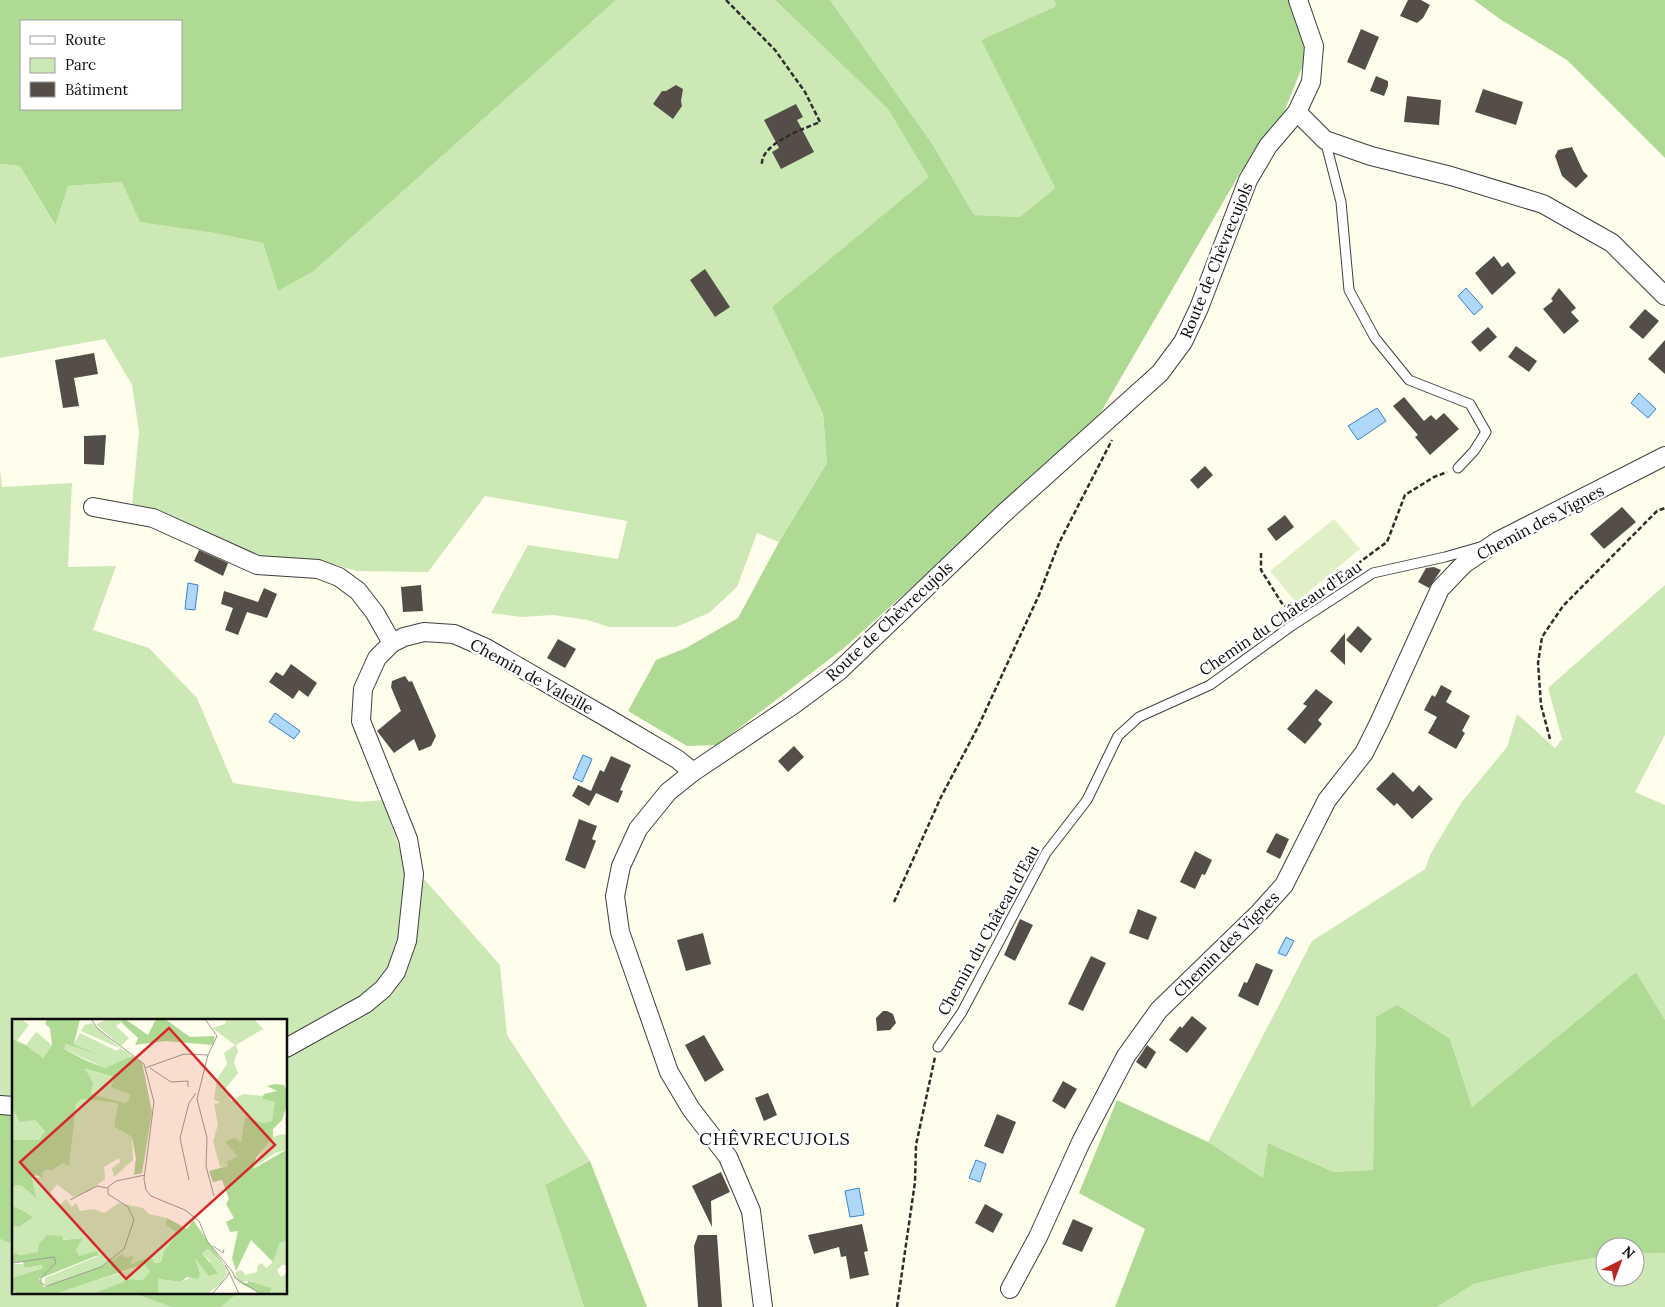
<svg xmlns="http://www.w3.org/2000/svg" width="1665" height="1307" viewBox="0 0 1665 1307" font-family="Lora,serif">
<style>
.green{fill:#cce9b5}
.forest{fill:#aeda94;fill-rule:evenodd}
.pitch{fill:#dff0c7}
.water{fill:#afd7f7;stroke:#3586cf}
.building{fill:#554e48}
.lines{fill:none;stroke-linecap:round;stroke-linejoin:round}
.lane-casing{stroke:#3f3f3f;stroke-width:11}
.street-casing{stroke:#3f3f3f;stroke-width:20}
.path{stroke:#2e2e2e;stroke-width:2.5;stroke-dasharray:5 2.5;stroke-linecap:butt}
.lane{stroke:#fff;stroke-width:9}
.street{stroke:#fff;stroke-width:18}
.labels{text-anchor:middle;stroke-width:5;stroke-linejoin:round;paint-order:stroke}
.street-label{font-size:16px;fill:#0c0c0c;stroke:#fff}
.neighbourhood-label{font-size:18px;letter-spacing:1px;fill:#0c0c0c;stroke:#fff}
.inset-road{fill:none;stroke:#9e9d92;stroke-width:1}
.view{fill:#d62828;fill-opacity:0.15;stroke:#d62828;stroke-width:2.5}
.inset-edge{fill:none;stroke:#0c0c0c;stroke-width:2.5}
</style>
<rect width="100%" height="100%" fill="#fffdeb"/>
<g class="green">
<path d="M616 0H775L888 109 930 177 772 307 823 414 827 463 779 542 757 533 737 587 709 613 676 627H609L588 620 553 615 522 617 491 613 528 545 618 559 627 521 485 496 428 572 357 571 321 561 261 557 158 509 132 504 139 432 132 385 105 339 0 358V164L20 166 54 224 68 186 122 182 209 232 263 243 278 291 314 271Z"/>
<path d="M830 0H1054L1058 6 981 40 1055 188 1020 217 974 215 933 145Z"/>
<path d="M0 469 2 487 72 483 68 567 116 566 93 630 149 648 197 698 233 783 360 802 383 800 401 853 500 965 507 1035 590 1161 545 1185 584 1307H221L238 1293H286V1021H14V1114L0 1112Z"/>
<path d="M1665 585V735L1635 792 1665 805V1020L1636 972 1472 1107 1450 1039 1376 1017 1373 1170 1334 1172 1268 1143 1263 1178 1208 1142 1312 941 1425 869 1431 853 1461 803 1507 747 1517 714 1555 748 1562 739 1548 688Z"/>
<path d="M0 1239 14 1245V1293H133L171 1307H0Z"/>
<path d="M1665 1253V1307H1437L1474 1284 1549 1266 1605 1256V1277H1635V1254Z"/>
</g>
<g class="forest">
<path d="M0 0H616L314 271 278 291 263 243 209 232 140 222 122 182 68 186 55 225 20 166 0 164ZM21 21H181V109H21Z"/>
<path d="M775 0H830L933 145 974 215 1020 217 1055 188 981 40 1057 6 1054 0H1293L1307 55 1284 112 1240 173 1094 424 844 648 717 745 687 746 628 711 656 660 686 648 738 618 779 542 827 463 823 414 772 307 929 177 888 109Z"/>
<path d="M1474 0H1665V158L1567 60 1500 19Z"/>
<path d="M1636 972 1665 1020V1253L1635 1254V1247H1605V1256L1549 1266 1474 1284 1437 1307H1115L1145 1229 1079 1193 1117 1100 1208 1142 1263 1178 1268 1143 1334 1172 1373 1170 1376 1017 1397 1005 1450 1039 1472 1107Z"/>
<path d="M0 1112 14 1114V1245L0 1239Z"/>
<path d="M590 1161 647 1307H584L545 1185Z"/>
<path d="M133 1293H238L221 1307H171Z"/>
</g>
<path class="pitch" d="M1334 519 1360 549 1296 602 1270 571Z"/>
<g class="water">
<path d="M1466 288 1483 307 1474 315 1458 296Z"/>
<path d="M1639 393 1656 409 1648 418 1631 403Z"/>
<path d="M1377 408 1386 421 1358 440 1348 426Z"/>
<path d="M188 583 198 585 195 610 185 609Z"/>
<path d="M275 713 300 731 294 739 269 722Z"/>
<path d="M583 755 592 759 582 782 573 778Z"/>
<path d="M1286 937 1294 941 1286 956 1278 953Z"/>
<path d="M976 1160 986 1164 980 1182 969 1178Z"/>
<path d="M859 1188 864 1215 850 1217 845 1191Z"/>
</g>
<g class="building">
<path d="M1408 0H1421L1430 5 1423 18 1417 23 1400 16Z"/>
<path d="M1361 29 1379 37 1365 70 1347 62Z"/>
<path d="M1376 76 1388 81V86L1384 96 1370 91Z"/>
<path d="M676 85 683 89 681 101 682 106 673 119 653 104 662 91H666Z"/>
<path d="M1483 89 1523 102 1516 125 1475 112Z"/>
<path d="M1407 96 1441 100 1439 125 1404 122Z"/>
<path d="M796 104 803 117 797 120 814 152 781 169 772 152 779 148 764 120Z"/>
<path d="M1572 147 1583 171 1588 176 1576 188 1562 176 1555 156 1558 150Z"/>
<path d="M1494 256 1502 267 1508 262 1516 273 1492 295 1475 273Z"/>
<path d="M705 269 730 307 715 317 690 280Z"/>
<path d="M1559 288 1576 308 1571 312 1579 321 1564 334 1543 309 1553 301 1551 299Z"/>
<path d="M1645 309 1659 321 1643 339 1629 327Z"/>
<path d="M1488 327 1497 337 1480 352 1471 342Z"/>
<path d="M1665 340V374L1648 359Z"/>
<path d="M1516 346 1537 361 1529 372 1508 357Z"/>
<path d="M94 353 98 374 74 378 79 406 63 408 55 360Z"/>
<path d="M1404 397 1424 421 1431 415 1436 420 1444 413 1459 429 1430 455 1415 437 1418 435 1393 406Z"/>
<path d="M106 435 104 465 84 464V436Z"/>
<path d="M1205 466 1213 475 1198 489 1190 480Z"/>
<path d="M1622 507 1636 522 1604 549 1590 534Z"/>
<path d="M1285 515 1294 527 1276 541 1267 529Z"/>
<path d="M199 550 228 563 223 576 194 561Z"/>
<path d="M1434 567 1441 570 1429 588 1418 582 1426 568Z"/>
<path d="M421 585 423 611 403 612 401 587Z"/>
<path d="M264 588 277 594 267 618 247 612 238 635 225 630 233 608 221 604 224 591 258 602Z"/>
<path d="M1358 626 1372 639 1361 653 1346 640Z"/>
<path d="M1345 633V665L1330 651Z"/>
<path d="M558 639 576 649 565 668 547 658Z"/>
<path d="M291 664 317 683 308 697 299 690 293 699 269 682 276 672 283 676Z"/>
<path d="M405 676 409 682 412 681 436 736 431 746 419 751 414 739 394 753 377 731 401 711 391 687 392 681Z"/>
<path d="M1441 685 1452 691 1446 702 1470 716 1462 731 1465 733 1456 749 1428 733 1437 717 1424 710 1432 695 1435 697Z"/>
<path d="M1316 689 1333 702 1318 720 1322 724 1305 744 1287 729 1307 706 1303 704Z"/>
<path d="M794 746 804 757 788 772 778 761Z"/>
<path d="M611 756 631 765 620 790 623 791 618 803 596 793 589 806 572 796 578 785 591 791 600 770 604 772Z"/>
<path d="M1393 772 1413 792 1419 785 1433 799 1412 819 1397 803 1394 806 1376 789Z"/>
<path d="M579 819 597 826 592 839 596 841 585 869 565 860Z"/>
<path d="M1276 833 1289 839 1280 859 1266 852Z"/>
<path d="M1195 851 1212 860 1205 875 1202 874 1195 889 1180 882Z"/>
<path d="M1138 909 1157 917 1148 940 1129 933Z"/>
<path d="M1020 919 1033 925 1015 961 1004 955Z"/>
<path d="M703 933 711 964 686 971 677 940Z"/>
<path d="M1091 956 1106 963 1083 1011 1068 1004Z"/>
<path d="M1256 963 1273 970 1258 1006 1238 996 1244 982 1247 983Z"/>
<path d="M883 1011H887L893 1014 896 1023 890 1030 877 1031 876 1018Z"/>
<path d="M1192 1016 1207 1028 1187 1053 1169 1040 1180 1026 1182 1028Z"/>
<path d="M704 1035 724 1070 705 1082 685 1045Z"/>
<path d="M1147 1045 1156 1052 1146 1069 1136 1062Z"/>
<path d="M1063 1081 1077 1089 1065 1109 1052 1101Z"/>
<path d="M768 1093 777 1115 764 1121 755 1098Z"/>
<path d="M997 1114 1016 1122 1003 1154 984 1146Z"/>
<path d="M721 1172 730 1192 711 1201 712 1227 692 1186Z"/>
<path d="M985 1204 1003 1214 993 1233 975 1223Z"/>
<path d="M1073 1219 1093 1228 1082 1252 1062 1244Z"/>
<path d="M862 1224 868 1251 864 1252 869 1275 850 1279 846 1256 841 1257 839 1247 814 1254 808 1235Z"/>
<path d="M698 1235H717L722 1307H698L694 1246Z"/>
</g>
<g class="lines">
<defs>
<g id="lane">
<path d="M1325 140 1341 202 1349 290 1375 338 1409 380 1470 404 1486 432 1474 451 1458 468"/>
<path d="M938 1047 962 1012 1046 853 1087 800 1118 736 1139 717 1210 685 1290 627 1373 573 1445 557 1480 547"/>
</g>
<g id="street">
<path d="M1297 112 1325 140 1371 156 1451 176 1543 204 1612 243 1665 296"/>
<path d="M93 507 153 518 257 565 318 569 339 577 358 591 375 613 392 643"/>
<path d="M286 1048 365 1004 383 989 396 972 407 941 414 874 408 839 361 721 363 689 377 658 392 643 404 637 424 632 454 634 486 648 616 723 677 759 693 772"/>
<path d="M0 1105 14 1106"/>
<path d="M1010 1289 1038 1237 1081 1142 1126 1056 1159 1010 1258 914 1284 885 1327 800 1364 753 1379 723 1440 589 1464 564 1498 541 1665 456"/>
<path d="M763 1307 751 1211 728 1157 691 1109 669 1072 620 932 615 896 621 866 638 829 668 792 693 772 793 705 839 671 1003 514 1160 373 1183 342 1199 308 1248 180 1268 146 1297 112 1311 82 1314 46 1298 0"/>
</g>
</defs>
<use href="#lane" class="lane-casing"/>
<use href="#street" class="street-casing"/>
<g class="path">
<path d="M726 0 775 50 805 92 820 122C803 129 759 144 762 166"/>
<path d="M1261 553V570L1283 605 1295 610"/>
<path d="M1315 595 1387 542 1405 495 1434 477 1447 472"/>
<path d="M1550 739 1541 705 1538 663 1542 637 1563 606 1657 511 1665 508"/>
<path d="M894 902 941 797 978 727 1039 595 1059 543 1112 440"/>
<path d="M897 1307 915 1182 916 1145 935 1057"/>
</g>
<use href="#lane" class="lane"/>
<use href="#street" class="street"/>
</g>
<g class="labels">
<g class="street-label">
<text transform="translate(1216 260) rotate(-68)" y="6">Route de Chèvrecujols</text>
<text transform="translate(1540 522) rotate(-28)" y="6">Chemin des Vignes</text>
<text transform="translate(1280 618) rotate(-34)" y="6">Chemin du Château d'Eau</text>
<text transform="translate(889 621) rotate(-43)" y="6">Route de Chèvrecujols</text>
<text transform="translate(532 676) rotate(29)" y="6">Chemin de Valeille</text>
<text transform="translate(988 930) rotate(-61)" y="6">Chemin du Château d'Eau</text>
<text transform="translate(1226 944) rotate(-45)" y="6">Chemin des Vignes</text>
</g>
<g class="neighbourhood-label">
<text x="775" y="1145">CHÊVRECUJOLS</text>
</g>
</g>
<g transform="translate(12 1019)">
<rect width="275" height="275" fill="#fffdeb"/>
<path d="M0 0H9L17 6 4 23 0 20ZM97 0H113L104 7 117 19 109 27 84 5ZM212 0H242L251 10 224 26 226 32 222 43 226 54 214 69 219 82 231 75 251 77 250 80 264 83 260 102 251 104 233 98 229 124 213 123 225 137 214 144 216 147 208 148 201 122 206 106 202 85 208 84 202 80 205 60 215 45 212 34 223 26 200 9 213 5 215 1ZM80 4 107 28V29L69 12 72 6ZM24 13 40 26 31 39 14 26ZM68 14 105 32 108 29 118 35 117 39 93 49 52 30 54 25 84 35 62 25ZM72 50 103 58 118 75 117 80 113 84 78 75ZM70 80 106 84 102 108 120 118 121 141 102 158 100 149 108 143 107 139 92 148 93 160 77 172 61 178 45 165 37 176 48 186 54 180 60 188 64 184 68 192 82 190 92 194 107 184 131 189 137 195 155 199 153 205 167 213 152 232 149 243 133 244 139 253 130 261 118 260 80 275H43L117 251 133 245 134 239 122 246 89 248 39 267 33 265V259L86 237 67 238 64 231 71 219 50 221 26 234 8 236 2 233 0 237V206L21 198 0 187V170L4 166 10 167 25 179 20 159 31 158 29 154 34 150 39 152 51 144 56 146 64 85ZM0 88 23 101 33 112 27 121H0ZM271 115 275 116 274 131 263 134 240 150 254 125 261 118ZM268 222H275V246H270L265 251 269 258 275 254V275H258L259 269 236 262 228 264 223 259 224 253 229 251 234 256 245 253 246 246 250 244 254 249 261 243ZM196 230 214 248 215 255 210 264 195 275H146V260L169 263 188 254 183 239 190 244 193 252 198 242 190 234ZM0 245H12L13 249 31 246V249L0 259Z" fill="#cce9b5"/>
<path d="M35 0H68L62 25 89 37 54 25 52 30 73 41 93 49 120 37 130 43 140 93 130 154 122 156 124 139 120 118 102 108 106 84 70 80 64 85 57 147 51 144 39 152 34 150 30 154 31 159 24 156 20 159 25 180 10 167 4 166 0 170V121H27L33 112 23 101 8 103 0 88V20L14 26 31 39 40 26 38 9 33 5ZM73 50 103 58 99 68 118 75 117 80 113 84 79 75 81 64ZM113 0 136 16 144 0H153L178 18 203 17 201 26 153 22 123 26 126 19 109 3ZM263 65 272 66 275 72 274 89 270 101 261 110V118L244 139 241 150 274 131 275 222 268 223 261 243 239 221 224 252 220 239 226 212 218 213 214 203 222 199 214 185 217 180 210 161 201 163 197 152 216 147 214 143 225 137 213 123 222 119 229 123 233 98 251 104 260 102 263 83 250 80 252 75 265 72 255 67ZM0 187 9 191 21 198 7 208 0 206ZM155 199 175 210 181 201 214 248 196 230 190 234 206 254 197 257 183 239 188 254 186 260 175 258 169 263 146 260V275H80L118 260 130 261 138 253 133 245 43 275H5L0 270V259L31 249 30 246 13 249 11 243H0L2 233 8 236 26 233 27 225 35 216 50 217 51 221 71 219 64 231 67 237 85 232 86 236 27 260 32 268 89 248 110 235 113 238 122 237 118 246 134 239 133 244 140 240 143 244 149 243 152 232 166 214 153 205ZM236 262 260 269 257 275H250L228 264H236Z" fill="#aeda94" fill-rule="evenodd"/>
<path class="inset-road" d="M79 0 86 10 132 45 142 83 132 160 134 171 139 177 173 191 187 202 195 222 220 252 223 259M193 0 205 17 196 36M196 36 185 80 195 119 194 147 202 177M133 49 172 35 196 36M138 49 159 63 176 62V68M177 161 168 119 177 84 184 74M58 181 85 167 95 169M201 227 211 234 212 230M0 244 42 238 44 244 29 259V264L35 267 89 248 112 230 122 201 116 188 96 175V168L104 162 133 156M217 253 227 275M223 259 249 275M200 275 215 258 217 253 213 246"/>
<path class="view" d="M157 9 263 126 114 260 8 143Z"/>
<rect width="275" height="275" class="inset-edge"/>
</g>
<rect x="20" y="20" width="162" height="90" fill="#ffffff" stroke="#9e9e9e"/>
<rect x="30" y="36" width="25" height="8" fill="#ffffff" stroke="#9e9e9e"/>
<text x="65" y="45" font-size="15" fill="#0c0c0c">Route</text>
<rect x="30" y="58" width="25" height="15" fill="#cce9b5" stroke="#9e9e9e"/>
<text x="65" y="70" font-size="15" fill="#0c0c0c">Parc</text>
<rect x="30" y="82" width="25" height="15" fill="#554e48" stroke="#9e9e9e"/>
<text x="65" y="95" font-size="15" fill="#0c0c0c">Bâtiment</text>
<g transform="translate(1620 1262) rotate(42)"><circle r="24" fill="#ffffff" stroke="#9e9e9e"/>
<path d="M0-4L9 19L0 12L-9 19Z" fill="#bd2723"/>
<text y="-8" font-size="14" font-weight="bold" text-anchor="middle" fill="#0c0c0c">N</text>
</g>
</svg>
